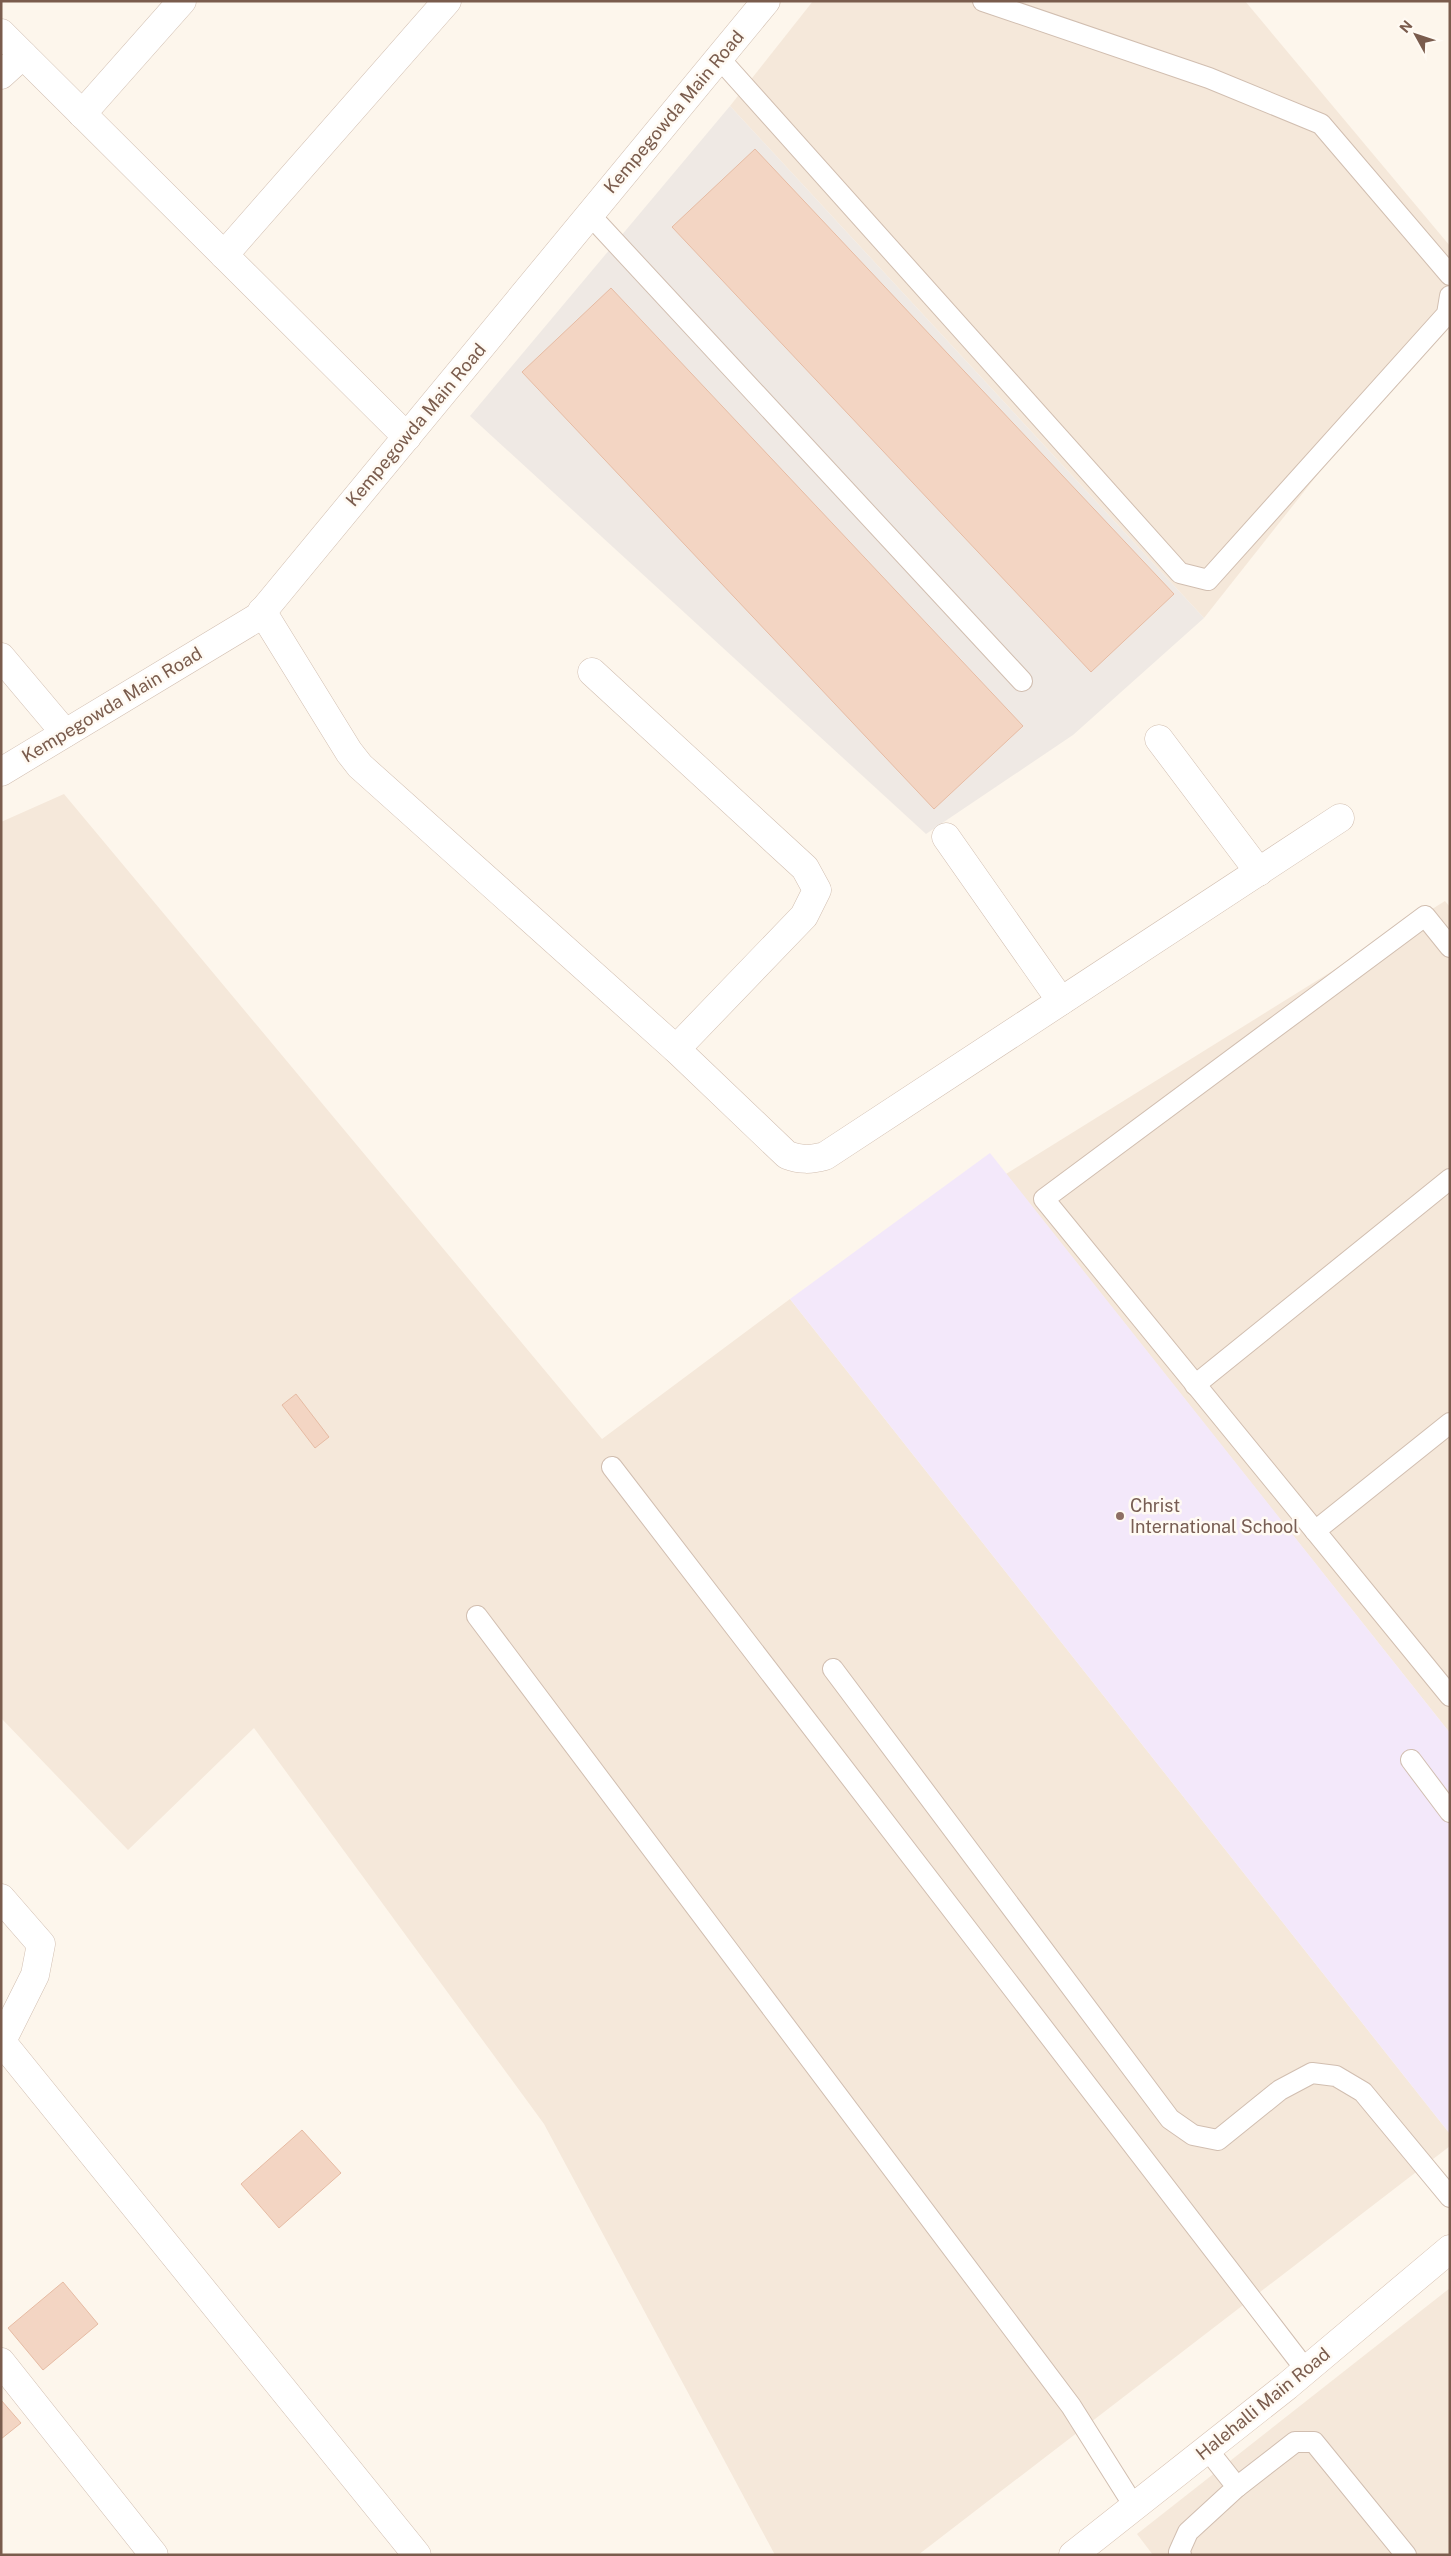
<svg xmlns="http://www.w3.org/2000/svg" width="1451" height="2556" viewBox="0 0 1451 2556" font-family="'Public Sans',sans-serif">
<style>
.residential{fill:#f5e8da}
.industrial{fill:#efe9e4}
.education{fill:#f3e8fa}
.building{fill:#f3d5c3;stroke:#e6bba3}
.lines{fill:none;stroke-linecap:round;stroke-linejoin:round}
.lane-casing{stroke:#d1beb0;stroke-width:22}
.street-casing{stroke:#d1beb0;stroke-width:29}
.secondary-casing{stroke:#d6c0b0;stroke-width:29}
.lane{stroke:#fff;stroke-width:20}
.street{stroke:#fff;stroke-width:28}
.secondary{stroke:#fff;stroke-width:28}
.education-dot{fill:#8d6e63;stroke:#fffaf3;stroke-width:2}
.labels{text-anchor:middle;stroke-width:5;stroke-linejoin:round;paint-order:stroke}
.street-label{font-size:18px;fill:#7a5c4d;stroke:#fffaf3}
.education-label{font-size:18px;fill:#785e54;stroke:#fffaf3;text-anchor:start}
</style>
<rect width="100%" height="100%" fill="#fdf6ec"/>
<g class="residential">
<path d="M813 1H1245L1450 246V307L1204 618 730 106Z"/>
<path d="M64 794 602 1439 790 1299 1450 2134V2146L918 2555H775L544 2124 254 1728 128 1850 1 1718V822Z"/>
<path d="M1445 901 1450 907V1733L1006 1174Z"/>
<path d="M1450 2288V2555H1153L1137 2534Z"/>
</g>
<path class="industrial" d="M730 106 1204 618 1073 735 926 834 470 416Z"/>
<path class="education" d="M990 1153 1450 1733V2134L790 1299Z"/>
<g class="building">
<path d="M755 149 1174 594 1091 672 672 227Z"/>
<path d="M611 288 1023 726 934 809 522 372Z"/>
<path d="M296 1394 329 1437 315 1448 282 1405Z"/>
<path d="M302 2130 341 2173 279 2228 241 2184Z"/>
<path d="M63 2282 98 2324 43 2370 8 2328Z"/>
<path d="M1 2400 21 2423 1 2439Z"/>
</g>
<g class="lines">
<defs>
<g id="lane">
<path d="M983 1 1209 78 1321 124 1450 275"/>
<path d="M719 58 1180 573 1208 580 1447 314 1450 296"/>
<path d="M590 215 1022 681"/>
<path d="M1450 947 1425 916 1044 1199 1450 1696"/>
<path d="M1195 1385 1450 1179"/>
<path d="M612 1467 1306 2370"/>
<path d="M1315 1531 1450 1423"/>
<path d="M477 1616 1071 2406 1134 2506"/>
<path d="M833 1669 1170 2119 1193 2135 1218 2140 1280 2090 1312 2073 1336 2076 1363 2092 1450 2197"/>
<path d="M1411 1760 1450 1812"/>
<path d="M1237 2487 1295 2442H1314L1406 2555"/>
<path d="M1181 2555 1179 2552 1188 2532 1237 2487 1207 2449"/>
</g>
<g id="street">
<path d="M1 33 407 437"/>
<path d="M1 75 23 55"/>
<path d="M82 114 182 1"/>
<path d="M224 255 447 1"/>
<path d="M262 611 349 752 360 766 676 1049 787 1155C801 1160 810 1160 825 1156L1340 818"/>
<path d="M1 657 65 733"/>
<path d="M592 672 805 868 817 890 804 916 676 1049"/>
<path d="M1159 739 1259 872"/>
<path d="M1 772 258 617 766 1"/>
<path d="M946 837 1061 1001"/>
<path d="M1 1898 41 1944 35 1975 1 2043"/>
<path d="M2 2042 417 2555"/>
<path d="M1 2362 154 2555"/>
</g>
<path id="secondary" d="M1073 2555 1287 2386 1450 2249"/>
</defs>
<use href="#lane" class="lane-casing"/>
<use href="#street" class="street-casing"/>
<use href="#secondary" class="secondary-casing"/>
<use href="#lane" class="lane"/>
<use href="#street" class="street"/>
<use href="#secondary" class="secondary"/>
</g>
<circle class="education-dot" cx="1120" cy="1516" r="5"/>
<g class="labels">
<g class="street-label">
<text transform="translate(674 112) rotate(-50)" y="6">Kempegowda Main Road</text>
<text transform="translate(416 425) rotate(-50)" y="6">Kempegowda Main Road</text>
<text transform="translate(112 705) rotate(-31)" y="6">Kempegowda Main Road</text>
<text transform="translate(1263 2404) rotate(-39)" y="6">Halehalli Main Road</text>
</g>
<g class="education-label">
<text x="1130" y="1512">Christ<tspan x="1130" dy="21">International School</tspan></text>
</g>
</g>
<rect width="1451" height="2556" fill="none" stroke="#7a5c4d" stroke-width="5"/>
<g transform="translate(1416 35) rotate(310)" stroke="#fffaf3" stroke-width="4" paint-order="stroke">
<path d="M0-4L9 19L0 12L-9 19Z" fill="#7a5c4d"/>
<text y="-8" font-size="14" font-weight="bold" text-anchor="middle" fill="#7a5c4d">N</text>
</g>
</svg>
